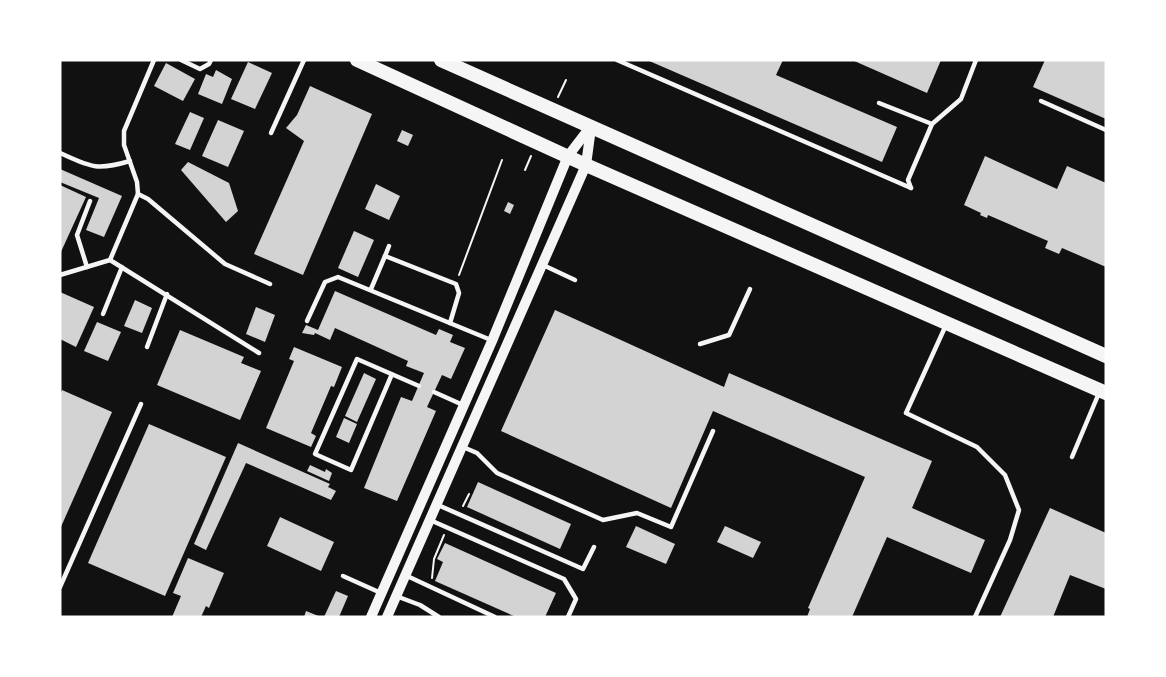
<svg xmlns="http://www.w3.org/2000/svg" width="1166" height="677" viewBox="0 0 1166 677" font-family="Inter,sans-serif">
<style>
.building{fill:#d3d3d3}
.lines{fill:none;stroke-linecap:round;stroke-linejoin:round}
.path{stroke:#f5f5f5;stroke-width:2}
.service{stroke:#f5f5f5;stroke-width:4.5}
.tertiary{stroke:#f5f5f5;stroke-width:10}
.primary{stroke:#f5f5f5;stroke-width:14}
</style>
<rect width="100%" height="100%" fill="#111"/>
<g class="building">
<path d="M647 60H783L776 75 897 127 882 162Z"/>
<path d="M852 60H941L927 93Z"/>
<path d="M1045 60H1106V119L1033 87Z"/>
<path d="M248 62 272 73 255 109 231 99Z"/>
<path d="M166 63 195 79 183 101 154 86Z"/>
<path d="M216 70 232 79 222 104 198 94 206 74 213 77Z"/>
<path d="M310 86 372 114 303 275 254 254 304 141 286 128 297 115Z"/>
<path d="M190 112 204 118 190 150 175 144Z"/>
<path d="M218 120 244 131 228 167 202 156Z"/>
<path d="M402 130 413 135 408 146 397 141Z"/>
<path d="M985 156 1057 189 1067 166 1106 183V267L1062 248 1059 254 1045 248 1048 241 988 215 987 218 980 215 981 213 964 205Z"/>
<path d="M188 162 229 183 238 211 226 222 181 170Z"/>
<path d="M60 169 122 196 104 237 86 230 99 198 60 182Z"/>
<path d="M376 184 400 196 389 220 365 209Z"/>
<path d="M60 185 86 197 60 254Z"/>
<path d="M508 202 514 205 510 214 504 211Z"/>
<path d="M354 231 374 240 358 277 338 268Z"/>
<path d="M335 291 436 335 439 329 453 335 450 342 465 348 451 379 442 375 427 407 436 411 397 501 364 488 401 397 412 401 424 373 406 366 408 361 335 328 330 340 315 333 314 335 302 333 306 325 318 330Z"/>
<path d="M60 292 94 307 76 347 60 339Z"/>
<path d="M135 300 152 308 142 333 124 326Z"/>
<path d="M256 307 275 315 265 342 246 334Z"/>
<path d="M555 310 724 387 729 373 932 461 912 508 985 540 971 573 887 537 852 617H807L810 609 808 608 865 477 713 411 671 508 501 431Z"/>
<path d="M97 322 121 332 108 361 84 351Z"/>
<path d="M180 330 244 357 241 363 261 371 240 420 157 385Z"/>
<path d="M294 347 342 367 334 387 331 386 311 433 316 436 311 447 266 428 294 361 289 359Z"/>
<path d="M364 373 376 379 357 422 345 416Z"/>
<path d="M62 390 112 412 60 529V395Z"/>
<path d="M344 418 357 424 349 443 336 437Z"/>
<path d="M149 424 226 457 165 596 88 563Z"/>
<path d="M238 443 330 484 328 487 336 491 331 500 246 463 206 550 194 544Z"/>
<path d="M310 465 325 472 326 469 332 473 329 481 307 471Z"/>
<path d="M478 482 571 524 560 549 467 507Z"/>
<path d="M1050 508 1106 533V589L1070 575 1053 617H1000Z"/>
<path d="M280 517 334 542 321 571 267 546Z"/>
<path d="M636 526 675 544 666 564 626 547Z"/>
<path d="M725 526 761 542 753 558 717 542Z"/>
<path d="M445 543 556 593 545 617H516L435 581 443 562 437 559Z"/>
<path d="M188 558 224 573 209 608 206 606 201 617H172L181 596 173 593Z"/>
<path d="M336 591 348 596 339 617H324Z"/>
<path d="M306 611 321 617H304Z"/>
</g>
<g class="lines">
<g class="path">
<path d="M558 97 566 80"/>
<path d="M525 170 531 156"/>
<path d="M459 275 502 160"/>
<path d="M463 506 469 494"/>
<path d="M432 578 434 559 444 535"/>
</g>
<g class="service">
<path d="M181 60 200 69 209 64 211 60"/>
<path d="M617 60 911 188"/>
<path d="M1041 101 1106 130"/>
<path d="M879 103 932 124"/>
<path d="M271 133 304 60"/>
<path d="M60 153C91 167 96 171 130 161"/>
<path d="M911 188 908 180 932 124 961 99 976 60"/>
<path d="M138 194 148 199 225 264 270 284"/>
<path d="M385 256 389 246"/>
<path d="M110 260 259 353"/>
<path d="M543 265 575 280"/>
<path d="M87 267 77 235 90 201"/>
<path d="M60 275 110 260 138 194 137 182 124 145V131L154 60"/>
<path d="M371 289 385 256 456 284 459 293 450 323"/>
<path d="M103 314 122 267"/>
<path d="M307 321 325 282 338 277 491 340"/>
<path d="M946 325 906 413 977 447 1005 475 1019 510 1010 540 975 617"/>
<path d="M700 344 729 335 750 289"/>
<path d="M147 347 167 294"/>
<path d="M392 374 351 470 315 454 357 359 419 386"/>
<path d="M434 392 463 405"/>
<path d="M463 447 477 453 497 473 603 520 637 513 671 527 713 431"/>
<path d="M1072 457 1099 393"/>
<path d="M438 505 583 569 594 547"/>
<path d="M430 520 564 579 576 599 568 617"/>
<path d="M405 575 495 617"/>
<path d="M343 576 381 593"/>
<path d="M60 587 141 404"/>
<path d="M396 596 420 605 439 617"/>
</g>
<g class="tertiary">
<path d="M371 617 492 341 568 156 591 126"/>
<path d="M387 617 586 165 591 128"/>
</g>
<g class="primary">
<path d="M357 60 586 165 1106 393"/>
<path d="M441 60 1106 356"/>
</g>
</g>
<rect width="1166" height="677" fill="none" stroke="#ffffff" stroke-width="123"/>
</svg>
